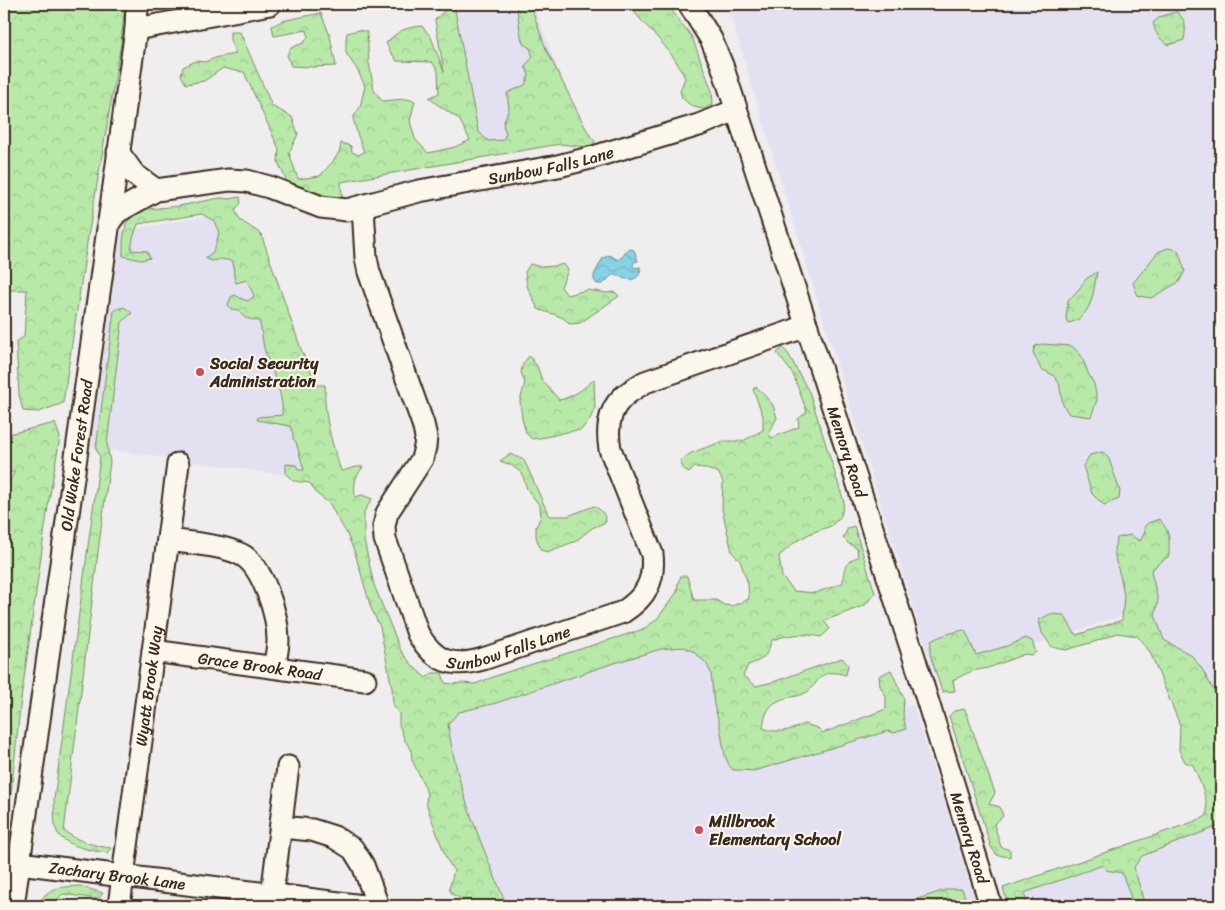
<svg xmlns="http://www.w3.org/2000/svg" width="1225" height="910" viewBox="0 0 1225 910" font-family="Sriracha,sans-serif">
<style>
.built{fill:#e3e1f1}
.forest{fill:url(#forest-crowns);stroke:#7a8a64}
.water{fill:url(#water-waves);stroke:#688f95}
.lines{fill:none;stroke-linecap:round;stroke-linejoin:round}
.minor-casing{stroke:#3b2a1e;stroke-width:25}
.minor{stroke:#fbf7ec;stroke-width:21}
.poi-dot{fill:#d1495b;stroke:#fbf7ec;stroke-width:2}
.labels{text-anchor:middle;stroke-width:4;stroke-linejoin:round;paint-order:stroke}
.street-label{font-size:16px;fill:#3b2a1e;stroke:#fbf7ec}
.poi-label{font-size:16px;font-weight:bold;fill:#3b2a1e;stroke:#fbf7ec;text-anchor:start}
</style>
<defs>
<pattern id="forest-crowns" width="20" height="18" patternUnits="userSpaceOnUse" patternTransform="scale(1.25)"><rect width="20" height="18" fill="#b8e9a9"/><path d="M2 6a3 3 0 1 1 6 0M12 15a3 3 0 1 1 6 0" fill="none" stroke="#9fc891"/></pattern>
<pattern id="water-waves" width="16" height="10" patternUnits="userSpaceOnUse" patternTransform="scale(1.25)"><rect width="16" height="10" fill="#86d3e5"/><path d="M0 5q4-4 8 0t8 0" fill="none" stroke="#75b5c4"/></pattern>
</defs>
<rect width="100%" height="100%" fill="#f0edee"/>
<filter id="ink" filterUnits="userSpaceOnUse"><feTurbulence type="fractalNoise" baseFrequency=".02" numOctaves="2"/><feDisplacementMap in="SourceGraphic" scale="10" xChannelSelector="R" yChannelSelector="G"/><feConvolveMatrix kernelMatrix="1 2 1 2 8 2 1 2 1" color-interpolation-filters="sRGB"/></filter>
<g filter="url(#ink)">
<g class="built">
<path d="M442 4H533L582 133 478 152Z"/>
<path d="M727 4H1221V727L1193 747 1146 608 935 677 844 387Z"/>
<path d="M230 212 325 481 91 447 120 231Z"/>
<path d="M716 614 763 754 913 705 977 906H471L404 712Z"/>
<path d="M1221 820V906H1005L1001 893 1124 854Z"/>
</g>
<g class="forest">
<path d="M4 4H125L121 43 87 243 63 403 39 412 23 411 19 394 16 342 24 337 27 290H4Z"/>
<path d="M516 4H530L546 49 584 125 591 137 595 141 592 147H587L560 144 341 182 342 197 324 199 289 186 278 162 279 149 244 72 235 71 223 68 204 81 186 84 181 75 183 67 196 61 205 62 218 57 236 54 230 40V32H240L272 106 292 117 298 134 289 153 298 179 320 176C328 166 341 156 341 143L351 146 352 152 359 155 364 152 358 136 353 118 360 107 365 86 358 71 346 53V39L347 33 359 30 367 32 369 63 374 90 382 101 406 99 415 101 410 121 415 139 428 153 455 147 470 140 459 119 438 105 429 98 439 93 438 71 432 62 397 61 390 51 386 43C399 30 404 28 422 26L431 37 444 72 435 20 444 11 454 5 478 131 488 141 503 140 506 133 503 125 509 108 507 93 525 85 529 75 525 66 533 57 530 48 523 44C519 31 519 17 516 4Z"/>
<path d="M635 4H667L692 37 712 91 713 104 704 109 693 107 682 98 680 91 685 78C674 52 653 34 635 13Z"/>
<path d="M1177 12C1187 22 1186 27 1184 40L1168 45C1159 39 1156 34 1153 23 1159 16 1167 14 1177 12Z"/>
<path d="M321 13 330 36 336 66 313 67 291 66 287 55 291 48 303 43 308 38 307 30 274 36 272 26 282 21Z"/>
<path d="M240 197 241 203 235 210 240 220 261 234 302 352 317 385H325C326 391 324 396 325 401 326 425 334 449 341 471 350 470 353 466 363 467 354 478 354 484 355 497L362 495 372 499 364 512V540L374 585 401 651 412 665 426 678 432 673H442L445 683 452 684 462 683 475 684 501 674 644 629 657 619 677 592 678 583 681 576H687L694 600H716L724 605 732 606 749 599 748 584 740 561 732 552 722 509 723 482 718 472C710 471 703 467 695 467L689 473 683 468 680 461 691 453 724 441H743L763 430V416L753 389 757 387 773 405 777 418 769 432 771 438 799 427 798 419 807 412 793 374 777 353 783 348 789 355 810 394 844 502 841 516 831 526 811 533 795 542 779 556 782 577 794 591 815 593 843 583C843 570 845 561 858 557L857 548 849 544 843 538 848 528 854 526 875 593 865 605 824 621 830 629 821 637C803 633 789 634 772 640 766 657 765 659 748 665L743 676 756 686 773 682 842 658 848 665 846 675C831 671 824 671 815 684 812 687 810 690 807 692 802 695 797 696 792 697 772 700 765 709 763 728 778 734 790 731 804 724L818 728 823 733 886 709V696L880 686 879 676 891 670 904 699 903 715 906 729 894 733 888 731 754 771 740 770H733L730 767 725 756 719 722 714 705 711 673 706 663 694 652 684 647 661 649 611 664 496 703 459 712 448 724C456 787 483 848 507 906H463L462 899 453 895 449 889 454 871 447 860 429 812 426 802 427 795 425 787 412 760 411 749 405 741 399 725V714L393 705 392 688 380 627 371 608 355 553 346 532 335 514 330 504 317 494 310 483 293 481 286 474V464L296 465 299 470H304L296 442 293 439V433L290 426 257 420 258 417 282 415C284 392 270 370 264 348 262 339 262 329 259 321L245 318 239 310 231 309 228 305 231 297 235 295 242 299 248 301 254 296 247 280 236 283 234 278 233 261 221 259 211 261 205 258 212 253 215 247 219 233 214 221 202 214 138 224 133 238 131 250 147 251 150 258 141 260 123 256V241L126 223 139 210 179 206 220 198 230 199Z"/>
<path d="M1168 248 1178 250 1185 271 1179 282 1151 298 1138 296 1133 283 1158 252Z"/>
<path d="M530 264C542 268 552 267 564 264L568 270 561 287 567 295 587 290 607 293 615 292 619 296 580 323 570 324C562 314 549 314 538 309L527 286 525 272Z"/>
<path d="M1097 272C1094 287 1093 308 1080 318 1077 321 1072 322 1068 323L1066 319 1068 300 1079 289 1086 279Z"/>
<path d="M124 307 132 313 122 322 107 444 110 462 99 544 64 831C77 841 95 846 111 848L107 853C93 851 64 846 57 832 53 822 55 810 54 800L100 457 96 449 114 310Z"/>
<path d="M1042 344 1072 346 1081 355 1089 375 1094 384 1097 400 1091 417 1069 414 1063 405 1059 383 1053 375 1041 369 1033 352 1035 346Z"/>
<path d="M529 356 537 366 542 380 559 400C573 397 584 389 594 379L595 408 590 419 581 430C564 431 549 438 532 439L526 433 522 419 520 401 525 383 521 372 523 364Z"/>
<path d="M55 423 60 437 48 506 20 707 4 862V491L15 471 4 475V435Z"/>
<path d="M1103 452 1109 459 1120 491 1119 499 1104 505 1092 494 1083 466 1090 455Z"/>
<path d="M510 454 524 460 549 516H568L594 506C601 510 605 513 606 522L592 528 576 541 547 552 541 550 536 537V527L541 516 540 506 527 489 522 473 511 465 500 461Z"/>
<path d="M1159 519C1171 532 1169 539 1169 556L1159 563 1151 571 1158 600 1155 615 1164 640 1191 655 1202 669 1215 693V710L1221 719V825L1142 856 1134 867 1145 906H1134L1122 873 1106 870 1103 865 1024 893 1028 906H1009L1003 888 1193 822 1207 816C1208 798 1200 782 1193 765L1185 762 1179 750 1180 725 1150 652 1137 636 1117 633 1097 641 1066 650 1052 647 1042 633 1039 620 1050 614 1064 615 1076 635 1122 620 1124 596 1121 579 1116 562 1114 549 1117 538 1130 535 1140 541 1145 532 1144 527 1148 523Z"/>
<path d="M965 630 976 655 1007 646 1026 638 1032 641 1036 652 1032 655 1025 654 988 668 972 671 953 680 955 691 942 692 930 654 931 641C942 635 953 632 965 630Z"/>
<path d="M965 709 995 793 989 804 1000 807 1003 816 994 824 1001 847 1010 850V857L997 855 991 847 949 716 954 711Z"/>
<path d="M79 886 103 893 98 899 63 894 54 902V906H40C43 887 63 887 79 886Z"/>
<path d="M949 889H962L968 906H958L949 898 925 906H895Z"/>
</g>
<path class="water" d="M631 249 634 250 638 261 634 262 633 265 634 268 640 267C642 275 636 281 627 279 623 279 620 276 615 274L611 276 603 284H597L594 280V275L603 258 610 255 618 260 623 256 626 251Z"/>
<g class="lines">
<defs>
<g id="minor">
<path id="s1" d="M689 4 711 39 722 65 914 657 991 906"/>
<path d="M136 29 270 4"/>
<path d="M118 152 134 174 156 190"/>
<path id="s2" d="M363 207 366 258 369 272 423 424 426 437 425 447 422 459 387 513 384 526 385 539 418 634C435 662 452 668 483 659L623 612C646 597 655 581 652 554L610 449C607 432 608 411 622 398 628 392 637 387 645 382L807 326"/>
<path id="s3" d="M108 224 117 212 156 190 229 180 247 181 269 187 321 207 347 210 419 191 558 166 590 158 699 125 736 110"/>
<path d="M168 540C190 543 221 545 240 554 263 564 278 617 278 640 278 649 276 658 274 667"/>
<path id="s4" d="M153 651 365 680"/>
<path d="M281 827 312 830 334 837 353 849 363 865 378 906"/>
<path id="s5" d="M19 863 363 906"/>
<path d="M272 895 288 767"/>
<path id="s6" d="M13 906 136 29 137 4"/>
<path id="s7" d="M119 906 178 464"/>
</g>
</defs>
<use href="#minor" class="minor-casing"/>
<use href="#minor" class="minor"/>
</g>
</g>
<g class="poi-dot">
<circle cx="200" cy="372" r="5"/>
<circle cx="699" cy="830" r="5"/>
</g>
<g class="labels">
<g class="street-label">
<text dy="6" stroke="none"><textPath href="#s3" startOffset="465">Sunbow Falls Lane</textPath></text>
<text dy="6" stroke="none"><textPath href="#s1" startOffset="476">Memory Road</textPath></text>
<text dy="6" stroke="none"><textPath href="#s6" startOffset="455">Old Wake Forest Road</textPath></text>
<text dy="6" stroke="none"><textPath href="#s2" startOffset="558">Sunbow Falls Lane</textPath></text>
<text dy="6" stroke="none"><textPath href="#s4" startOffset="108">Grace Brook Road</textPath></text>
<text dy="6" stroke="none"><textPath href="#s7" startOffset="222">Wyatt Brook Way</textPath></text>
<text dy="6" stroke="none"><textPath href="#s1" startOffset="881">Memory Road</textPath></text>
<text dy="6" stroke="none"><textPath href="#s5" startOffset="99">Zachary Brook Lane</textPath></text>
</g>
<g class="poi-label">
<text x="210" y="369">Social Security<tspan x="210" dy="18">Administration</tspan></text>
<text x="709" y="827">Millbrook<tspan x="709" dy="18">Elementary School</tspan></text>
</g>
</g>
<rect width="1225" height="910" fill="none" stroke="#fbf7ec" stroke-width="20"/>
<rect x="10" y="10" width="1205" height="890" fill="none" stroke="#3b2a1e" stroke-width="2" filter="url(#ink)"/>
</svg>
